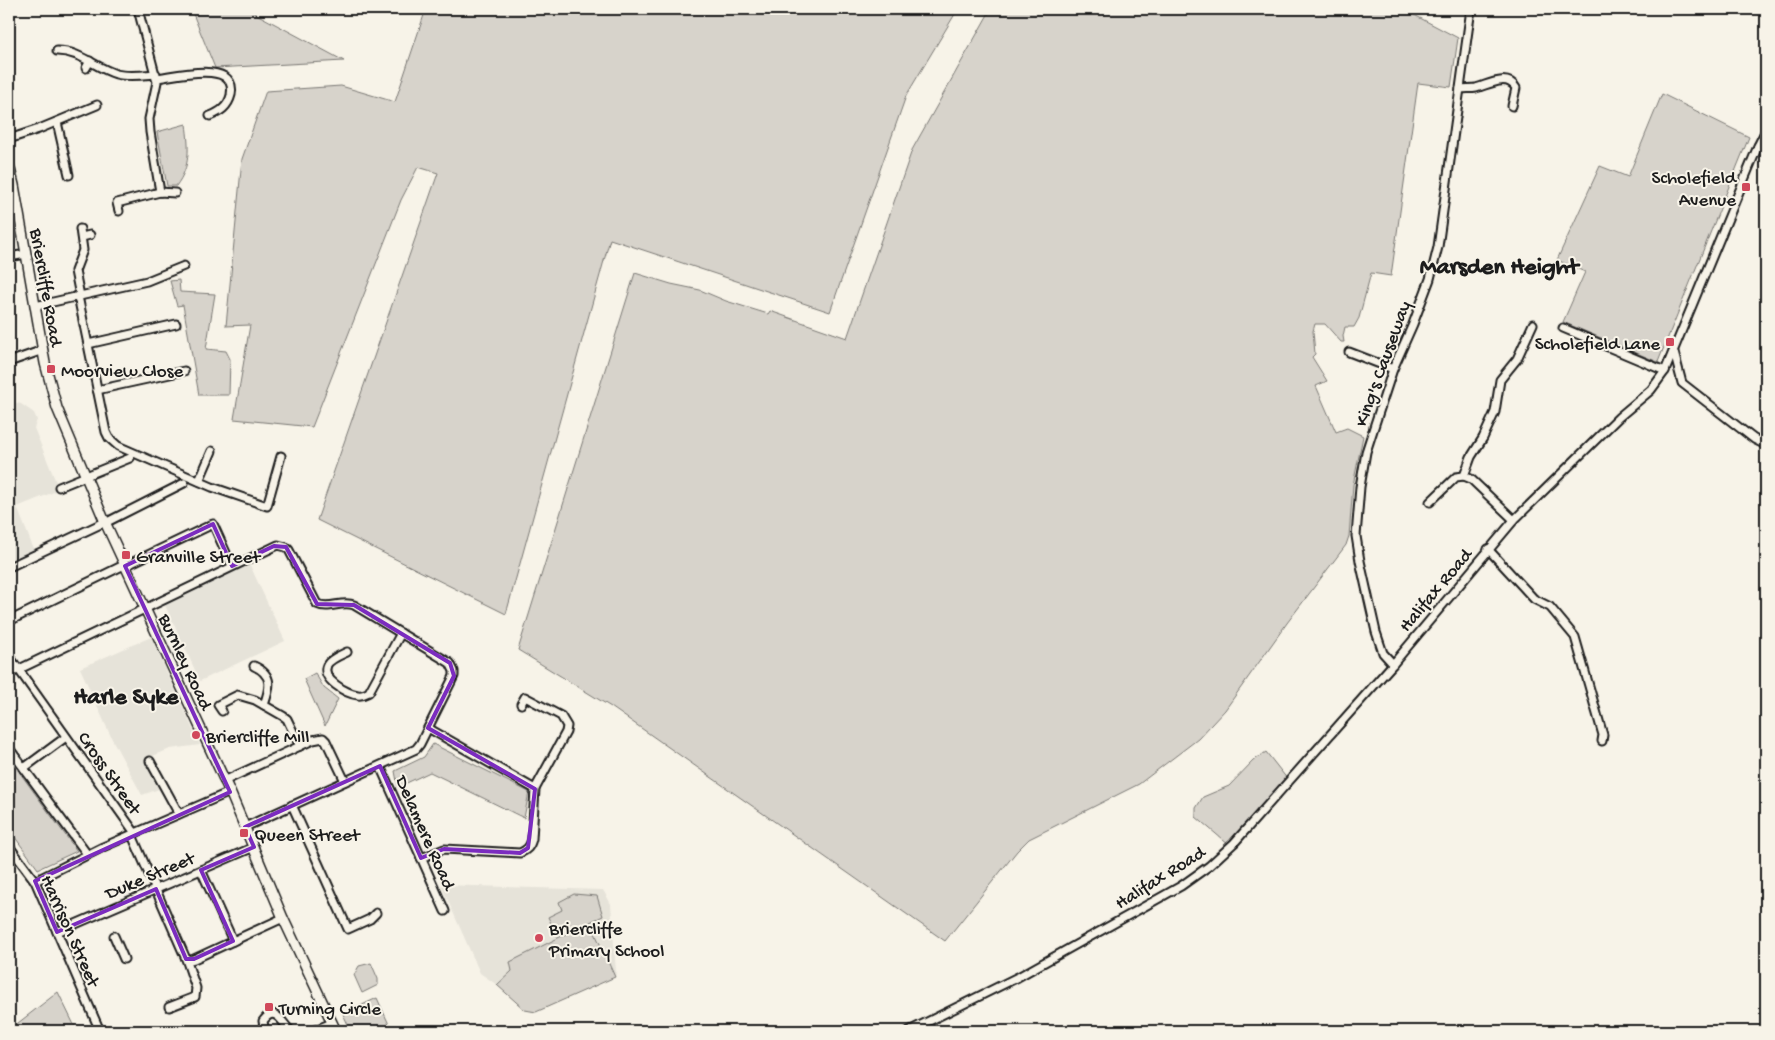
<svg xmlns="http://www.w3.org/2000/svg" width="1775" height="1040" viewBox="0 0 1775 1040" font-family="'Gochi Hand',sans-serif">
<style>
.built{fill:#e6e3d9}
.green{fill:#d7d3cb;stroke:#7a7874}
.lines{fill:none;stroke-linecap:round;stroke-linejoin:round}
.minor-casing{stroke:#1c1c1c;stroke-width:11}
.tertiary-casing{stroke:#1c1c1c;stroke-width:12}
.minor{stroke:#f7f3e8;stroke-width:7}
.tertiary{stroke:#f7f3e8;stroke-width:9}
.marked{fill:none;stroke:#7b2cbf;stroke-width:4;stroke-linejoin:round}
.poi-dot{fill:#d1495b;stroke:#f7f3e8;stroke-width:2}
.labels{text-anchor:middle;stroke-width:4;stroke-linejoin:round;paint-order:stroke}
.poi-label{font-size:19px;fill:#1c1c1c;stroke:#f7f3e8;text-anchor:start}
.street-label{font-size:19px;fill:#1c1c1c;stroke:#f7f3e8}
.district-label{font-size:24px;font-weight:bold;fill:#1c1c1c;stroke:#f7f3e8}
</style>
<rect width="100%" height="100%" fill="#f7f3e8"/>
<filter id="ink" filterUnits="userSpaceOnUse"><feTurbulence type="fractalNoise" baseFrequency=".02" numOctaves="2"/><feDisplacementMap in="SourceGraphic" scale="10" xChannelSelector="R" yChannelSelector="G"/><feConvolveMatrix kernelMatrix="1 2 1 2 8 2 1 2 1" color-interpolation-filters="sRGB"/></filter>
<g filter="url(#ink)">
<g class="built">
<path d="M9 401 21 404 34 413 37 420 34 428 56 482 54 492 17 507 34 550 9 561Z"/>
<path d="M249 563 285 641 200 681 164 603Z"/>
<path d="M151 637 200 745 170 749 145 759 159 789 142 795 112 739 80 668Z"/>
<path d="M441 885 603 890 611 904 616 972 615 977 536 1012 525 1010 497 985 480 973Z"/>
</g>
<g class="green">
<path d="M191 9H247L344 61 215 68Z"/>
<path d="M426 9H958L906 96 830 312 610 239 506 614 317 520 438 173 418 167 401 200 312 427 234 419 250 325 226 326 242 159 266 91 341 86 395 102Z"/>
<path d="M991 9H1403L1458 38 1451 87 1418 83 1391 276 1371 273 1359 318 1354 327H1345L1343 336 1344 342H1341L1325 324H1315L1313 331 1315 354 1312 357 1327 381 1316 386 1336 432 1347 428 1363 436 1353 485 1349 536 1346 545 1287 623 1225 710 1198 739 1139 784 1029 839 1017 851 945 941 611 707 518 650 635 273 671 284 700 290 726 301 768 314 770 311 847 338 912 150Z"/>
<path d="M1662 94 1749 137 1658 362 1563 322 1585 272 1557 260 1600 166 1628 177Z"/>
<path d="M186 124C189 148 191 166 176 186H167L157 132Z"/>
<path d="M179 280 180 292 215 294 206 349 226 351 230 359 229 395H199L183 305 177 306 170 281Z"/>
<path d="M315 673 324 688 338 699 325 726 304 679Z"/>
<path d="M433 744 529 792 524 818 430 772 398 787 395 771 424 757Z"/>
<path d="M1266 752 1288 780 1229 845 1196 817V808L1203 797 1229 786 1253 761Z"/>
<path d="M9 758 77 851 38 869 9 829Z"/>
<path d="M574 894 597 896 603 916 590 922 615 977 536 1012 525 1010 497 985 512 971 510 962 578 928 557 936 548 917 562 910 559 902Z"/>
<path d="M371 963 378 979V985L362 993 354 975 359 966Z"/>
<path d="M58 992 77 1031H9V1030Z"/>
<path d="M377 998 392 1031H351L343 1014Z"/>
</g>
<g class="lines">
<defs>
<g id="minor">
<path d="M138 9 157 82 149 119 150 132 160 192"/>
<path d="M57 51C80 51 94 67 116 74 128 77 143 75 156 74"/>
<path d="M86 68 90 61"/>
<path d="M156 78C175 76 238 59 231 95 228 107 220 112 210 116"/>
<path d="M1460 89C1465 88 1471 89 1476 88 1488 85 1507 73 1516 88L1512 106"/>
<path d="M57 122 69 175"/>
<path d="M9 139 39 129 97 105"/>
<path d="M1758 146 1766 152"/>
<path d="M119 211 117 203 160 192 175 193"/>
<path d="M82 237 90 235"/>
<path d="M9 257 26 254"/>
<path d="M78 296 106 432 109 438 118 446 212 487 267 506 281 456"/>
<path d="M80 296 75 271 83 250 80 229"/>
<path d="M35 306 147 281 184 266"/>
<path d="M1563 328 1665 371"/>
<path d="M88 344 176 324"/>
<path d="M1349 352 1393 369"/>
<path d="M1674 352 1682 383 1754 439 1766 445"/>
<path d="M9 362 43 350"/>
<path d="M97 390 184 371"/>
<path d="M1464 476 1471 457 1483 438 1495 412 1500 380 1517 359 1533 324"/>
<path d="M199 481 212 451"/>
<path d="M59 487 130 458"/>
<path d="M1430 502 1456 477 1464 476 1471 479 1514 520"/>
<path d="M105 523 184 483"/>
<path d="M1488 549 1534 599 1550 607 1575 637 1603 735 1602 741"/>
<path d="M125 566 213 524 232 566"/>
<path d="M9 567 105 522"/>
<path d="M9 621 124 565"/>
<path d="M347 652C341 655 330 659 327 665 320 679 347 694 358 695 362 696 365 694 369 692L401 633"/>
<path d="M9 656 135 833"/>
<path d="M1393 664 1383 653 1376 632 1360 561 1356 536 1360 487 1366 452 1375 424 1393 369 1413 324 1430 279 1438 247 1471 9"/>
<path d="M254 666C274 675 270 688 264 705"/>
<path d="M9 674 278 545 286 547 289 550 317 604C329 610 342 600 354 605L450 663 454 671V676L420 744 416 749 245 827"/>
<path d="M521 704 525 697 561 716 567 726 566 732 535 789"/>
<path d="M222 711 218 705 238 695 255 700 283 716 287 719 300 746"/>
<path d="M9 748 87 854"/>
<path d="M150 761 179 814"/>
<path d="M380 766 445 911"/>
<path d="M24 768 66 737"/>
<path d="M224 781 313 740 323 738 326 741 345 781"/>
<path d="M292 805 348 929 370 919 376 913"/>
<path d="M132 835 186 959 190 960 194 959 283 918"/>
<path d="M9 846 35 881 100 1031"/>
<path d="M421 858 444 849 520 853C527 850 530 847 532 839L535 789 428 728"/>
<path d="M201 870 233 941"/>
<path d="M35 881 103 847 230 792"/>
<path d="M57 932 254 847"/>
<path d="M114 936 124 959"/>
<path d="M169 1007 195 997 196 988 186 959"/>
<path d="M266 1031 264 1027 263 1021C276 1004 282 1024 291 1031"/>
<path d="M312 1031 332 1023"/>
<path d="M909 1031 1018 977 1181 886 1209 866 1234 843 1393 664 1514 520 1619 417 1651 390 1665 371 1758 146 1766 130"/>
</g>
<path id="tertiary" d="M9 165 14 185 45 363 57 408 105 522 230 792 283 918 336 1031"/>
</defs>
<use href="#minor" class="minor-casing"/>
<use href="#tertiary" class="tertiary-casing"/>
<use href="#minor" class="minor"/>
<use href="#tertiary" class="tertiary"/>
</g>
</g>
<path class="marked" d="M213 524 232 566 274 546 286 547 317 604 354 605 450 663 454 676 428 728 535 789 528 848 520 853 444 849 421 858 380 766 245 827 254 847 201 870 233 941 194 959H186L156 889 57 932 35 881 230 792 125 566Z"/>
<g class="poi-dot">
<rect x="1741" y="182" width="10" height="10" rx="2.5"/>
<rect x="1665" y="337" width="10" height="10" rx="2.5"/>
<rect x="46" y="364" width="10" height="10" rx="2.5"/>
<rect x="121" y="550" width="10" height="10" rx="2.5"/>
<circle cx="196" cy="735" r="5"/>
<rect x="239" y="828" width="10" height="10" rx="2.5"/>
<circle cx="539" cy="938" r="5"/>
<rect x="264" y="1002" width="10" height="10" rx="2.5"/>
</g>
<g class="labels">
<g class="poi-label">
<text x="1736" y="183" text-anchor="end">Scholefield<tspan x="1736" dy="22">Avenue</tspan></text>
<text x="1660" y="349" text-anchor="end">Scholefield Lane</text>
<text x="61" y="376">Moorview Close</text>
<text x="136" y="562">Granville Street</text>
<text x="206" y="742">Briercliffe Mill</text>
<text x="254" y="840">Queen Street</text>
<text x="549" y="934">Briercliffe<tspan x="549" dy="22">Primary School</tspan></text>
<text x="279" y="1014">Turning Circle</text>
</g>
<g class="street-label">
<text transform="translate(48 287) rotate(80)" y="7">Briercliffe Road</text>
<text transform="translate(1381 363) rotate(-70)" y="7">King's Causeway</text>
<text transform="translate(1434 589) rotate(-50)" y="7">Halifax Road</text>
<text transform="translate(187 661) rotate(65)" y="7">Burnley Road</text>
<text transform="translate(111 772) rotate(55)" y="7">Cross Street</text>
<text transform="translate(427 832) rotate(66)" y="7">Delamere Road</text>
<text transform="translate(149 874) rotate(-23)" y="7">Duke Street</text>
<text transform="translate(1159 876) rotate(-32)" y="7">Halifax Road</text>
<text transform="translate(72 930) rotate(66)" y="7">Harrison Street</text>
</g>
<g class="district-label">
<text x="1499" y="273">Marsden Height</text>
<text x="126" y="703">Harle Syke</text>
</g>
</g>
<rect width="1775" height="1040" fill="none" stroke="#f7f3e8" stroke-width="30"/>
<rect x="15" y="15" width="1745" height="1010" fill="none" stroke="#1c1c1c" stroke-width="2" filter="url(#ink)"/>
</svg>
